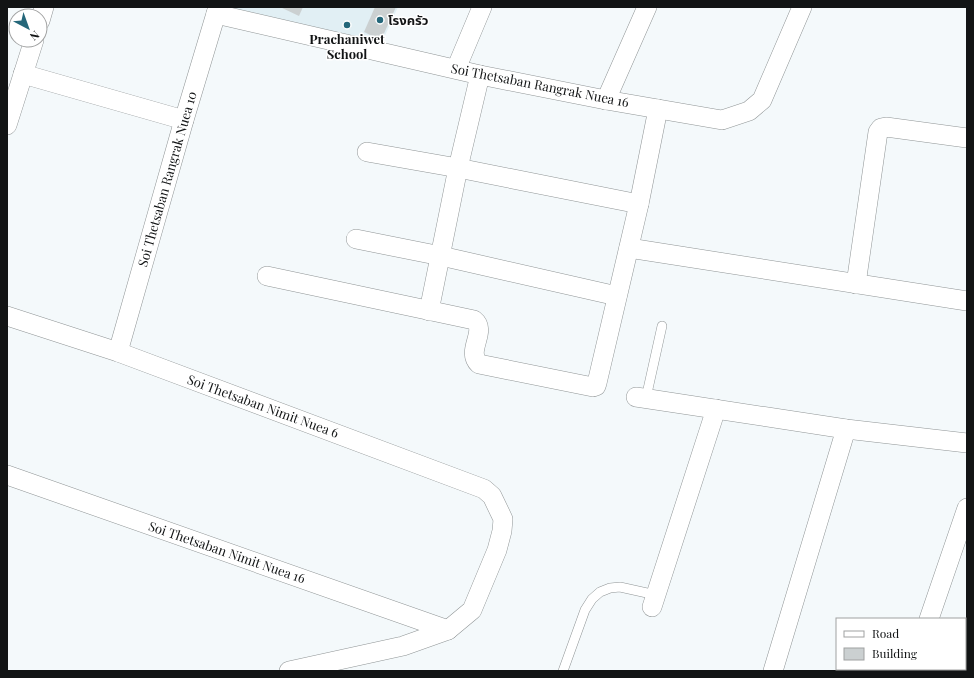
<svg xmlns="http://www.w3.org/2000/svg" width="974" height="678" viewBox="0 0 974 678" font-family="'Playfair Display','Noto Sans Thai',serif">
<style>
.built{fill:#e1eff4}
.building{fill:#cbd0d1}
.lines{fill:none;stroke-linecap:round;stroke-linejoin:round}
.service-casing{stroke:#909596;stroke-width:10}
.minor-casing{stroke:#909596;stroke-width:20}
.service{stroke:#fff;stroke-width:9}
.minor{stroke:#fff;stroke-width:19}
.poi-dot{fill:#25677a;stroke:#fff;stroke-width:1.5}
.labels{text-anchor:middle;stroke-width:3;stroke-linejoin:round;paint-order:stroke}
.poi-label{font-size:13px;font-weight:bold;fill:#121415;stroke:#fff;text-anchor:start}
.street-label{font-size:13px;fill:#121415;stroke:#fff}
</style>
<rect width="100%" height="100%" fill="#f4f9fb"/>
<path class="built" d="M226 7H398L382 42 226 8Z"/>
<g class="building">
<path d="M280 7H303L299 16Z"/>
<path d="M375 7H396L381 40 364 32Z"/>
</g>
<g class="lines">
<defs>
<g id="service">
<path d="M646 398 662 326"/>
<path d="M563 671 585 610 592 599 600 592 610 588 620 587 656 595"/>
</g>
<g id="minor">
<path d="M216 14 480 75 606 100 722 120 749 111 762 100 802 7"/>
<path d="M40 21 44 7"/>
<path d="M456 69 482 7"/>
<path d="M23 74 184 120"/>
<path d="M606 100 647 7"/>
<path d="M7 125 34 40"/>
<path d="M367 152 458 168 639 204"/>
<path d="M356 239 441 256 617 296"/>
<path d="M629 248 967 301"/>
<path d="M267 276 474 320C488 331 465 351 479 364L593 387 596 386 597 383 639 204 658 109"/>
<path d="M856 284 878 132 881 128 886 127 967 138"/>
<path d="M429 311 458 168 480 75"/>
<path d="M7 316 118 352 484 489 492 496 503 519 502 531 497 550 472 610 448 630 403 646 289 671"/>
<path d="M118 352 184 120 218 7"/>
<path d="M636 397 846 429 967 443"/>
<path d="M7 475 448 630"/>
<path d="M652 607 716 409"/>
<path d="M929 619 967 508"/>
<path d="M773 671 846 429"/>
<path d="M911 671 912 669"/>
</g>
</defs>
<use href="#service" class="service-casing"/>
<use href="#minor" class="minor-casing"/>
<use href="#service" class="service"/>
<use href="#minor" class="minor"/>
</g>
<g class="poi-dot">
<circle cx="380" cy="20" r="4"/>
<circle cx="347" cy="25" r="4"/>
</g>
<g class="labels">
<g class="poi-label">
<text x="388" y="25">โรงครัว</text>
<text x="347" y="44" text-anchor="middle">Prachaniwet<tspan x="347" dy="15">School</tspan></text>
</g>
<g class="street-label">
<text transform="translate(540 85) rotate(11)" y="5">Soi Thetsaban Rangrak Nuea 16</text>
<text transform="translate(167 179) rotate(-74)" y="5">Soi Thetsaban Rangrak Nuea 10</text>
<text transform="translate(263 406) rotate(20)" y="5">Soi Thetsaban Nimit Nuea 6</text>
<text transform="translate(227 552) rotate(19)" y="5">Soi Thetsaban Nimit Nuea 16</text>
</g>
</g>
<rect width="974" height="678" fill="none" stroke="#121415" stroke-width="16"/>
<rect x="836" y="618" width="130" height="52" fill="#ffffff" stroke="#a0a1a1"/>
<rect x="844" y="631" width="20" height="6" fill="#ffffff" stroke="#a0a1a1"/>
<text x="872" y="638" font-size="12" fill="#121415">Road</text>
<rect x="844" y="648" width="20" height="12" fill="#cbd0d1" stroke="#a0a1a1"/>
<text x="872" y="658" font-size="12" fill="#121415">Building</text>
<g transform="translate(28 28) rotate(139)"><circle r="19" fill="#ffffff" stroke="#a0a1a1"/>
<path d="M0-3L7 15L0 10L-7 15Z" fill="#25677a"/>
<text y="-6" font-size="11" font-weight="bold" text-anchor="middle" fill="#121415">N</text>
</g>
</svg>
